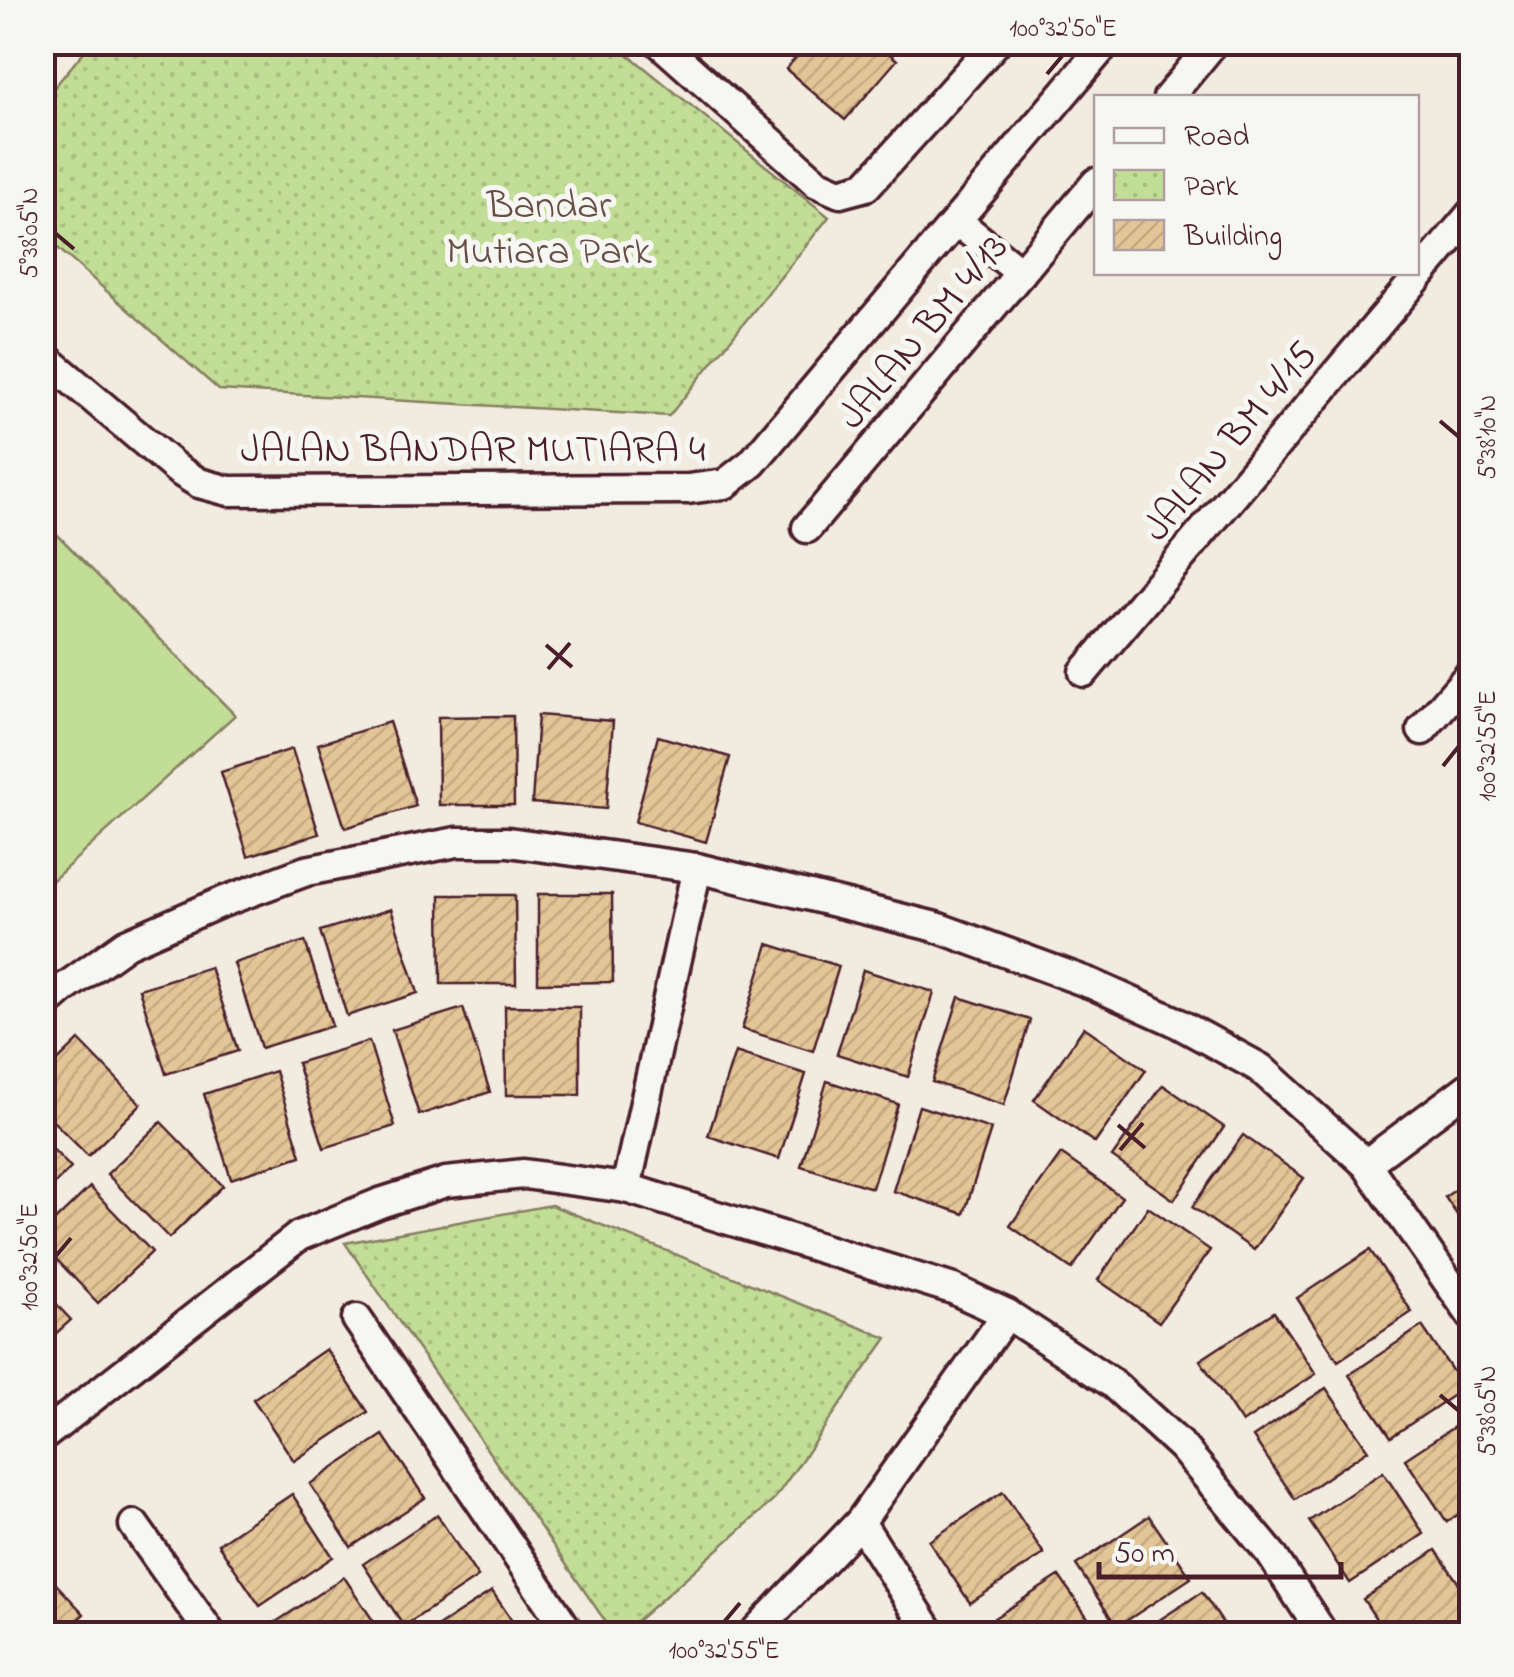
<svg xmlns="http://www.w3.org/2000/svg" width="1514" height="1677" viewBox="0 0 1514 1677" font-family="'Indie Flower',sans-serif">
<style>
.grass{fill:#c2de96;stroke:#867e60;stroke-width:2.5}
.park{fill:url(#park-dots);stroke:#867e60;stroke-width:2.5}
.building{fill:url(#building-hatch);stroke:#4a1f2b;stroke-width:2.5}
.lines{fill:none;stroke-linecap:round;stroke-linejoin:round}
.street-casing{stroke:#4a1f2b;stroke-width:35}
.street{stroke:#f6f6f2;stroke-width:28}
.ticks{fill:none;stroke:#4a1f2b;stroke-width:4}
.labels{text-anchor:middle;stroke-width:10;stroke-linejoin:round;paint-order:stroke}
.park-label{font-size:40px;fill:#684f46;stroke:#f6f6f2}
.street-label{font-size:40px;fill:#4a1f2b;stroke:#f6f6f2}
.neatline{fill:none;stroke:#4a1f2b;stroke-width:4}
.ticks-label{font-size:25px;text-anchor:middle;fill:#4a1f2b}
</style>
<defs>
<pattern id="park-dots" width="8" height="8" patternUnits="userSpaceOnUse" patternTransform="scale(2.5)"><rect width="8" height="8" fill="#c2de96"/><path d="M2 2h.1M6 6h.1" fill="none" stroke="#a8be81" stroke-width="1.8" stroke-linecap="round"/></pattern>
<pattern id="building-hatch" width="6" height="6" patternUnits="userSpaceOnUse" patternTransform="scale(2.5)"><rect width="6" height="6" fill="#e3c697"/><path d="M-1 1l2-2M0 6l6-6M5 7l2-2" fill="none" stroke="#c4aa82"/></pattern>
</defs>
<rect width="100%" height="100%" fill="#f2ece0"/>
<filter id="ink" filterUnits="userSpaceOnUse"><feTurbulence type="fractalNoise" baseFrequency=".01" numOctaves="2"/><feDisplacementMap in="SourceGraphic" scale="20" xChannelSelector="R" yChannelSelector="G"/><feConvolveMatrix kernelMatrix="1 2 1 2 8 2 1 2 1" color-interpolation-filters="sRGB"/></filter>
<g filter="url(#ink)">
<path class="grass" d="M43 520 235 715 43 889Z"/>
<g class="park">
<path d="M91 43H614L829 217 669 416 219 390 43 235V101Z"/>
<path d="M551 1205 887 1338 773 1501 622 1634H614L345 1243Z"/>
</g>
<g class="building">
<path d="M755 42H783L771 56Z"/>
<path d="M809 42H876L897 60 845 120 786 69Z"/>
<path d="M538 715 613 721 606 809 532 803Z"/>
<path d="M513 716 514 805H439L438 717Z"/>
<path d="M389 722 416 806 345 828 318 744Z"/>
<path d="M658 736 730 757 706 842 635 822Z"/>
<path d="M292 749 319 834 248 856 221 772Z"/>
<path d="M538 894H612L613 982 538 983Z"/>
<path d="M440 895H515L516 984H441Z"/>
<path d="M391 909 418 993 347 1016 320 931Z"/>
<path d="M305 941 332 1026 261 1048 234 963Z"/>
<path d="M768 944 839 966 813 1051 742 1029Z"/>
<path d="M210 967 238 1051 166 1074 139 989Z"/>
<path d="M863 970 934 992 908 1077 837 1054Z"/>
<path d="M959 997 1030 1020 1004 1105 932 1082Z"/>
<path d="M505 1006 580 1007V1095H506Z"/>
<path d="M463 1008 490 1092 419 1115 392 1030Z"/>
<path d="M1084 1027 1146 1070 1095 1143 1034 1100Z"/>
<path d="M79 1040 141 1104 88 1156 42 1110V1076Z"/>
<path d="M369 1041 395 1126 324 1148 297 1063Z"/>
<path d="M735 1052 806 1074 779 1159 708 1136Z"/>
<path d="M275 1071 301 1156 231 1179 204 1094Z"/>
<path d="M827 1081 898 1104 872 1188 801 1166Z"/>
<path d="M1163 1085 1224 1127 1174 1200 1112 1157Z"/>
<path d="M919 1106 991 1129 964 1214 893 1191Z"/>
<path d="M161 1122 223 1186 169 1238 107 1174Z"/>
<path d="M1243 1135 1304 1178 1254 1250 1192 1207Z"/>
<path d="M42 1138 71 1168 42 1196Z"/>
<path d="M1061 1154 1122 1197 1072 1269 1010 1226Z"/>
<path d="M1472 1178V1237L1445 1197Z"/>
<path d="M90 1187 152 1252 98 1303 42 1244V1233Z"/>
<path d="M1148 1207 1210 1250 1159 1322 1098 1280Z"/>
<path d="M1370 1250 1412 1312 1338 1361 1297 1298Z"/>
<path d="M42 1289 71 1320 42 1346Z"/>
<path d="M1274 1312 1316 1374 1242 1423 1200 1360Z"/>
<path d="M1422 1326 1464 1388 1391 1437 1349 1375Z"/>
<path d="M326 1349 368 1412 294 1461 253 1399Z"/>
<path d="M1326 1388 1368 1450 1295 1499 1253 1437Z"/>
<path d="M1472 1415V1505L1447 1522 1405 1459Z"/>
<path d="M383 1435 425 1498 351 1547 310 1484Z"/>
<path d="M1383 1472 1424 1534 1350 1583 1309 1521Z"/>
<path d="M1003 1492 1044 1554 970 1603 929 1541Z"/>
<path d="M292 1494 333 1557 260 1606 218 1544Z"/>
<path d="M437 1515 478 1577 404 1626 363 1564Z"/>
<path d="M1149 1516 1191 1578 1117 1627 1076 1565Z"/>
<path d="M1472 1528V1556L1459 1537Z"/>
<path d="M1436 1550 1472 1603V1617L1444 1634H1386L1363 1599Z"/>
<path d="M42 1569 84 1614 61 1634H42Z"/>
<path d="M1059 1576 1099 1634H992L985 1624Z"/>
<path d="M344 1577 382 1634H276L270 1626Z"/>
<path d="M492 1591 521 1634H426Z"/>
<path d="M1202 1592 1230 1634H1138Z"/>
</g>
<g class="lines">
<defs>
<g id="street">
<path d="M659 42 817 183 840 193 866 186 996 42"/>
<path d="M1168 98 1214 42"/>
<path d="M958 222 1021 273"/>
<path d="M42 355 178 470 199 483 229 491 688 489 725 484 752 463 1107 42"/>
<path d="M807 528 1096 183"/>
<path d="M1084 672 1472 213"/>
<path d="M1422 730 1472 672"/>
<path d="M42 1007 63 989 126 944 217 904 306 871 457 842H508L697 868 936 927 1092 984 1172 1020 1260 1068 1366 1164 1472 1316"/>
<path d="M1366 1164 1472 1085"/>
<path d="M626 1188 697 868"/>
<path d="M357 1319 570 1634"/>
<path d="M42 1437 299 1236 380 1203 446 1182 524 1174 626 1188 953 1289 1007 1314 1112 1383 1182 1447 1271 1554 1323 1634"/>
<path d="M860 1522 931 1634"/>
<path d="M134 1525 211 1634"/>
<path d="M753 1634 860 1522 1007 1314"/>
</g>
</defs>
<use href="#street" class="street-casing"/>
<use href="#street" class="street"/>
</g>
</g>
<path class="ticks" d="M1047 74 1063 55M55 233 74 249M1440 421 1459 437M546 645 572 667M548 669 570 643M1443 766 1459 746M1118 1125 1145 1148M1120 1150 1143 1123M55 1257 71 1238M1440 1395 1459 1411M724 1622 740 1603"/>
<g class="labels">
<g class="park-label">
<text x="549" y="217">Bandar<tspan x="549" dy="46">Mutiara Park</tspan></text>
</g>
<g class="street-label">
<text transform="translate(921 330) rotate(-50)" y="14">JALAN BM 4/13</text>
<text transform="translate(1228 440) rotate(-50)" y="14">JALAN BM 4/15</text>
<text x="473" y="461">JALAN BANDAR MUTIARA 4</text>
</g>
</g>
<rect width="1514" height="1677" fill="none" stroke="#f6f6f2" stroke-width="110"/>
<rect x="1094" y="95" width="325" height="180" fill="#f6f6f2" stroke="#b1a0a2" stroke-width="2.5"/>
<rect x="1114" y="128" width="50" height="15" fill="#f6f6f2" stroke="#b1a0a2" stroke-width="2.5"/>
<text x="1184" y="145" font-size="30" fill="#4a1f2b">Road</text>
<rect x="1114" y="170" width="50" height="30" fill="url(#park-dots)" stroke="#b1a0a2" stroke-width="2.5"/>
<text x="1184" y="195" font-size="30" fill="#4a1f2b">Park</text>
<rect x="1114" y="220" width="50" height="30" fill="url(#building-hatch)" stroke="#b1a0a2" stroke-width="2.5"/>
<text x="1184" y="245" font-size="30" fill="#4a1f2b">Building</text>
<path d="M1099 1562v15h242v-15" fill="none" stroke="#4a1f2b" stroke-width="5"/>
<text x="1114" y="1562" font-size="30" fill="#4a1f2b" stroke="#f6f6f2" stroke-width="8" paint-order="stroke">50 m</text>
<rect x="55" y="55" width="1404" height="1567" class="neatline"/>
<g class="ticks-label">
<text x="1063" y="36">100°32'50"E</text>
<text transform="translate(28 233) rotate(-90)" y="9">5°38'05"N</text>
<text transform="translate(1486 437) rotate(-90)" y="9">5°38'10"N</text>
<text transform="translate(1486 746) rotate(-90)" y="9">100°32'55"E</text>
<text transform="translate(28 1257) rotate(-90)" y="9">100°32'50"E</text>
<text transform="translate(1486 1411) rotate(-90)" y="9">5°38'05"N</text>
<text x="724" y="1658">100°32'55"E</text>
</g>
</svg>
